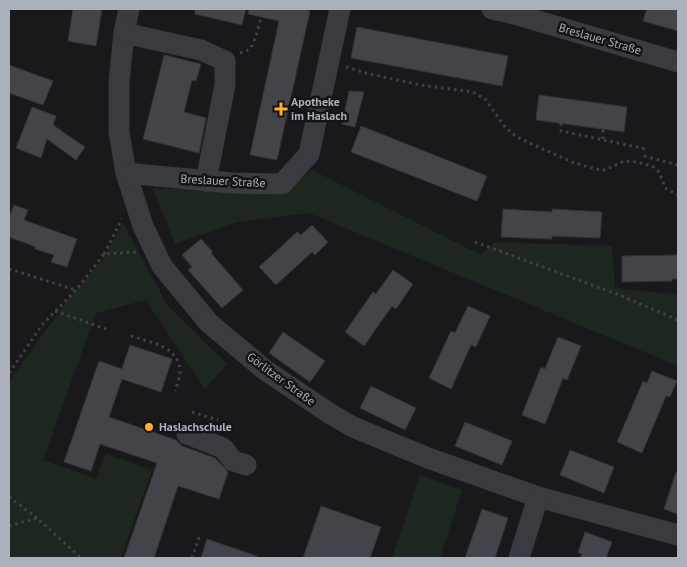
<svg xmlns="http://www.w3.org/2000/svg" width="687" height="567" viewBox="0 0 687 567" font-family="'PT Sans',sans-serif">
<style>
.green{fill:#1e271f}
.building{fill:#434449;stroke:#333338}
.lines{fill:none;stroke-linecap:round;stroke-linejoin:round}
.path{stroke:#3f4248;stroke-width:3;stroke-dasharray:2.5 4;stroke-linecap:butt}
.minor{stroke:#393b41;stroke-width:21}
.poi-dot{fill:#ffaf2d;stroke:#141417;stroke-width:2}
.labels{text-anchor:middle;stroke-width:5;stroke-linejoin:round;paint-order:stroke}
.street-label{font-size:12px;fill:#aab0bc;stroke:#141417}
.poi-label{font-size:12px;font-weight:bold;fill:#aab0bc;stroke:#141417;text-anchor:start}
</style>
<rect width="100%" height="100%" fill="#19191c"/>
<g class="green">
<path d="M312 170 481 255 495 242 612 246 615 288 678 295V366L309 213 238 222 175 244 153 189H285Z"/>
<path d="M123 223 168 306 227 364 205 389 146 300 96 313 43 460 96 479 106 454 152 470 121 558H9V382L63 306 103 259Z"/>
<path d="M420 475 462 490 440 558H392Z"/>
</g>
<g class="building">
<path d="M73 9H102L96 46 68 41Z"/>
<path d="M195 9H246L242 25 195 14Z"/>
<path d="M249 9H302L310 11 277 160 250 155 279 21 248 14Z"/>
<path d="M647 9H678V31L643 21Z"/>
<path d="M357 27 508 56 502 86 351 58Z"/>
<path d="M164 55 201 64 196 81 192 80 184 112 206 118 199 153 143 139Z"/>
<path d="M9 65 53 81 43 105 9 93Z"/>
<path d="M349 91 364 92 355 127 342 124Z"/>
<path d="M539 95 627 107 624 132 536 120Z"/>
<path d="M32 107 56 116 53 125 85 147 76 160 47 139 41 158 16 148Z"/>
<path d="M361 126 487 176 477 201 351 152Z"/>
<path d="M14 205 28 210 24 220 77 239 67 267 51 262 54 255 35 249 36 247 9 237V218Z"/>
<path d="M503 209 552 212V209L602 212 600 238 552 236V239L501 237Z"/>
<path d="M312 225 328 242 315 255 312 252 276 285 259 267 297 232 301 235Z"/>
<path d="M201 239 213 252 211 253 243 290 222 308 188 270 192 267 182 255Z"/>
<path d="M678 255V279H672V281L622 282V256Z"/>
<path d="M393 270 413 284 396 309 392 306 364 346 345 332 373 292 376 294Z"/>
<path d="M468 306 490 316 476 347 471 345 451 389 429 378 451 331 455 333Z"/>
<path d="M283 332 325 361 310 382 269 353Z"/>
<path d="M558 337 581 346 567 380 563 378 545 424 522 415 541 367 545 369Z"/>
<path d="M130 345 172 359 161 392 122 379 109 417 176 440 182 446 215 458 228 472 219 499 178 486 154 558H124L157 463 100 444 91 471 64 462 99 361 122 369Z"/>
<path d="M652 371 677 381 670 397 666 396 642 453 617 442 643 381 647 383Z"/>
<path d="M371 386 416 408 405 430 360 408Z"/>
<path d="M465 422 512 441 502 465 455 446Z"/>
<path d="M570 450 614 467 604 493 560 475Z"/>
<path d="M676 472 678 473V514L664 509Z"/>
<path d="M321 506 381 527 370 558H303Z"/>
<path d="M482 509 508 518 495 558H465Z"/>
<path d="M585 532 612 542 606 558H580L582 554 578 553Z"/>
<path d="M207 539 257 556V558H201Z"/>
</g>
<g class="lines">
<g class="path">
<path d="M240 53C243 52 246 52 248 50 256 46 259 18 265 9"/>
<path d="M346 67 366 73 420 85 473 92 486 100 505 127 517 137 534 145 572 162 595 169 605 170 624 161 637 162 652 166 659 172 665 188 678 195"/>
<path d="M561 123V131L646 149"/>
<path d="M603 139V129"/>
<path d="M644 156 678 165"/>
<path d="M475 242 619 295 678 320"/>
<path d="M104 254 122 219"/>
<path d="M9 269 76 290"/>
<path d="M55 311 106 329"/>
<path d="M131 336C149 342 179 346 180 371 180 377 177 385 175 391"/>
<path d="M9 373 42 325 76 290 104 254 136 252"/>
<path d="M192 412 218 420"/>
<path d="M9 497 37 518"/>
<path d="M9 526 37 518 81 558"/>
<path d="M192 558 200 535"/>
</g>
<g class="minor">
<path d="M129 9 124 33 119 82V132L126 173 143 226 162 266 209 323 265 370 329 413 353 427 428 458 538 497 678 535"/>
<path d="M492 9 514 14 678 62"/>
<path d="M124 33 201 50 225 61V85L206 181"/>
<path d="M126 173 231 183 282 184 309 154 340 9"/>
<path d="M187 434 223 448 233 461 246 465"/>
<path d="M519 558 538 497"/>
</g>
</g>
<g class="poi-dot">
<path d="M278.5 101.5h5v5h5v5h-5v5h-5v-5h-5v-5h5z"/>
<circle cx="149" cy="427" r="5"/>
</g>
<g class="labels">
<g class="street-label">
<text transform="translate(600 39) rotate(16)" y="4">Breslauer Straße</text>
<text transform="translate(223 181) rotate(3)" y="4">Breslauer Straße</text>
<text transform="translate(281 379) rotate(36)" y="4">Görlitzer Straße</text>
</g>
<g class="poi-label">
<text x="291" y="106">Apotheke<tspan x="291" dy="14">im Haslach</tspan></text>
<text x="159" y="431">Haslachschule</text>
</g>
</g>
<rect width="687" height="567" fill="none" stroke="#aab0bc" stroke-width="20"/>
</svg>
